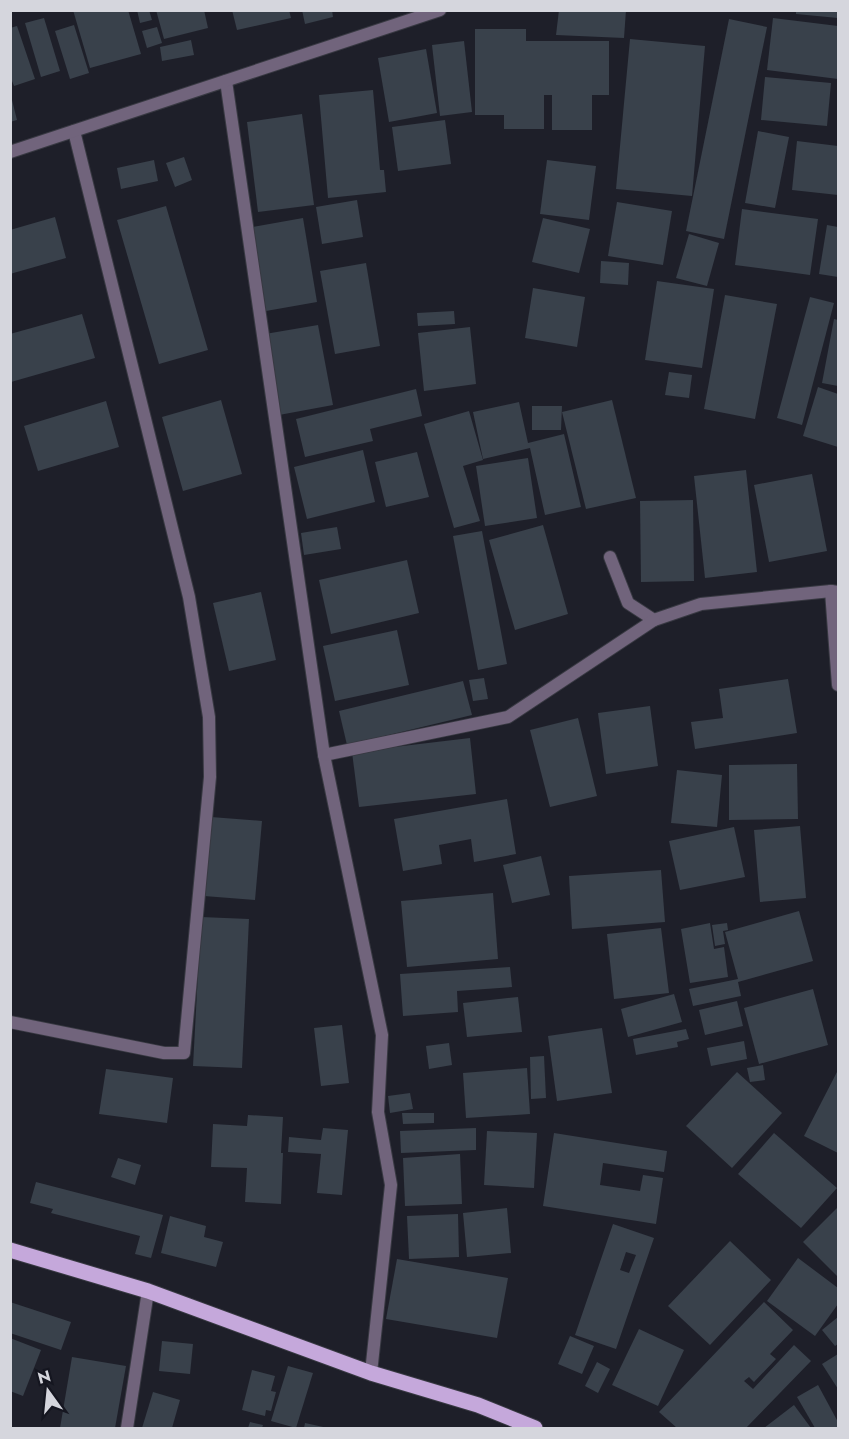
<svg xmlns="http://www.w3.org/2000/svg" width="849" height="1439" viewBox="0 0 849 1439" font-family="Jost,sans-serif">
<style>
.building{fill:#39414b;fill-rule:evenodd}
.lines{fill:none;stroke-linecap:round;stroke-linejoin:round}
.service-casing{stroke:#383942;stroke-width:14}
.minor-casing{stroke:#383942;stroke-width:14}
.tertiary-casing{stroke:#383942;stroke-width:14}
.primary-casing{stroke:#383942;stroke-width:17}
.service{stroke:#71647c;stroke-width:12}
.minor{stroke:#71647c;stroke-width:12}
.tertiary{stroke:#71647c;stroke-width:12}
.primary{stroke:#c5a8db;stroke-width:15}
</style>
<rect width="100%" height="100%" fill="#1e1f29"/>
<g class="building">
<path d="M73 10H128L141 54 90 68Z"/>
<path d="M137 10H149L152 20 140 23Z"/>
<path d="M156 10H204L208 28 164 39Z"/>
<path d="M232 10H289L291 18 237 30Z"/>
<path d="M302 10H332L333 17 305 24Z"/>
<path d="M559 10H626L624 38 556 35Z"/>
<path d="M796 10H838V18L796 14Z"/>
<path d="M44 18 60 71 41 77 25 23Z"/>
<path d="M773 18 838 26V79L767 70Z"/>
<path d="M729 19 767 27 724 239 686 231Z"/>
<path d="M74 25 89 73 70 79 55 31Z"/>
<path d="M17 26 35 79 14 86 10 76V28Z"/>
<path d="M157 27 162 43 147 48 142 31Z"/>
<path d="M475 29H526V41H609V95H592V130H552V95H544V129H504V115H475Z"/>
<path d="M630 39 705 46 692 196 616 189Z"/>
<path d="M191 40 194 55 162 61 160 47Z"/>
<path d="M464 41 472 112 440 116 432 45Z"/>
<path d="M426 49 437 113 389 122 378 58Z"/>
<path d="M765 77 831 83 827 126 761 120Z"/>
<path d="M373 90 380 170H384L386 192 328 198 319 95Z"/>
<path d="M10 92 17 120 10 122Z"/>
<path d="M302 114 314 205 258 212 247 122Z"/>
<path d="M445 120 451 164 398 171 392 127Z"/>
<path d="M758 131 789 137 775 208 745 203Z"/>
<path d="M797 141 838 146V195L792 190Z"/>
<path d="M184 157 192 180 175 187 166 163Z"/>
<path d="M154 160 158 181 121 189 117 168Z"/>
<path d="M547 160 596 166 589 220 540 214Z"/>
<path d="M357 200 363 237 322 244 316 207Z"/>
<path d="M617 202 672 211 663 265 608 256Z"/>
<path d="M166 206 208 350 159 364 117 220Z"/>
<path d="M742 209 818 219 810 275 735 265Z"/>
<path d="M55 217 66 258 10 274V230Z"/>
<path d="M303 218 317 302 266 311 253 227Z"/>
<path d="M543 218 590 229 579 273 532 262Z"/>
<path d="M827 225 838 227V277L819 274Z"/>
<path d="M689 234 719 243 707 286 676 278Z"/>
<path d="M601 261 629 263 628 285 600 283Z"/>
<path d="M366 263 380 346 335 354 320 271Z"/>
<path d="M657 281 714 289 702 368 645 360Z"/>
<path d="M533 288 585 297 577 347 525 338Z"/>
<path d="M725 295 777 304 755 419 704 409Z"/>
<path d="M810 297 834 303 802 425 777 418Z"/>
<path d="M454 311 455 324 418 326 417 313Z"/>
<path d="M82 314 95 358 11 382 10 334Z"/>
<path d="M834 319 838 320V386L822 383Z"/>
<path d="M318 325 333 405 279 415 265 334Z"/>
<path d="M470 327 476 384 424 391 418 333Z"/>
<path d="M669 372 692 375 689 398 665 395Z"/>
<path d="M818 387 838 394V447L803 436Z"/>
<path d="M416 389 422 416 370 429 373 441 305 457 296 419Z"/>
<path d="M221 400 242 474 183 491 162 417Z"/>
<path d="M612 400 636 498 586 509 562 412Z"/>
<path d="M106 401 119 447 38 471 24 426Z"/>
<path d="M519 402 528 443 564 434 581 507 545 515 530 448 483 459 473 412Z"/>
<path d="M532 406H562L561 430H532Z"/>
<path d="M469 411 483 460 463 466 480 521 454 528 424 424Z"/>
<path d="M363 450 375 502 307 519 294 467Z"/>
<path d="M417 452 429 497 386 507 375 462Z"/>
<path d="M528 458 537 518 485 526 476 466Z"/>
<path d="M746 470 757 572 705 578 694 476Z"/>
<path d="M812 474 827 551 769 562 754 485Z"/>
<path d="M693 500 694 581 641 582 640 501Z"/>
<path d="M543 525 568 614 515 630 489 540Z"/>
<path d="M337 527 341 549 304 555 301 533Z"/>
<path d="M482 531 507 664 478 670 453 536Z"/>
<path d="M407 560 419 613 331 634 319 580Z"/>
<path d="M261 592 276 660 229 671 213 603Z"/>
<path d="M397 630 409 685 335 701 323 646Z"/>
<path d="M484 678 488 699 473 701 469 680Z"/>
<path d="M788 679 797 733 695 749 691 722 723 718 719 689Z"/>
<path d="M463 681 472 715 347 745 339 711Z"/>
<path d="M650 706 658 766 606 774 598 713Z"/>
<path d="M578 718 597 796 550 807 530 730Z"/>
<path d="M470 738 476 794 359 807 352 752Z"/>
<path d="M797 764 798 819 729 820V765Z"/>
<path d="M677 770 722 775 717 827 671 823Z"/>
<path d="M507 799 516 854 474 862 471 839 439 845 442 864 403 871 394 819Z"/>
<path d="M211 817 262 821 255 900 204 896Z"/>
<path d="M800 826 806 898 760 902 754 830Z"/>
<path d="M734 827 745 877 680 890 669 841Z"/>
<path d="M541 856 550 895 512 903 503 865Z"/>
<path d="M661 870 665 922 572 929 569 876Z"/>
<path d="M493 893 498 959 407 967 401 901Z"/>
<path d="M799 911 813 961 738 982 741 996 693 1006 689 989 738 979 725 932Z"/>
<path d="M201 917 249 919 242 1068 193 1066Z"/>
<path d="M710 923 714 949 724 947 728 977 690 983 681 929Z"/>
<path d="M727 923 728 930 723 931 725 944 715 946 712 925Z"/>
<path d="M661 928 669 993 614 999 607 934Z"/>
<path d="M510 967 512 987 457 991 458 1012 403 1016 400 974Z"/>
<path d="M813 989 828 1045 759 1064 744 1008Z"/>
<path d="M674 994 682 1022 628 1037 621 1009Z"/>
<path d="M518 997 522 1032 467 1037 463 1003Z"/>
<path d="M737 1001 743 1026 705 1035 699 1010Z"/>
<path d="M342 1025 349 1083 321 1086 314 1028Z"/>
<path d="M602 1028 612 1093 557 1101 548 1036Z"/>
<path d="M686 1029 689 1039 677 1042 678 1047 636 1055 633 1039Z"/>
<path d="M744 1041 747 1059 711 1066 707 1048Z"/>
<path d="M449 1043 452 1065 429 1069 426 1046Z"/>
<path d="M544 1056 546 1098 531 1099 530 1057Z"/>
<path d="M763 1065 765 1080 750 1082 747 1068Z"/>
<path d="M527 1068 530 1114 466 1118 463 1073Z"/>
<path d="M106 1069 173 1078 167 1123 99 1114Z"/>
<path d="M838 1070V1153L804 1136Z"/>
<path d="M737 1072 782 1113 732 1168 686 1126Z"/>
<path d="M410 1093 413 1109 390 1113 388 1096Z"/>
<path d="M402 1113H434V1123L403 1124Z"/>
<path d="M248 1115 283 1117 281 1153H283L281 1204 245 1202 247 1168 211 1167 213 1124 247 1126Z"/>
<path d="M323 1128 348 1130 342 1195 317 1193 321 1154 288 1152 289 1137 321 1140Z"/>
<path d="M476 1128V1150L401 1153 400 1131Z"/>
<path d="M487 1131 537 1133 534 1188 484 1185Z"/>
<path d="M554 1133 667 1151 664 1172 603 1163 600 1185 640 1191 643 1175 663 1178 656 1224 543 1206Z"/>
<path d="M774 1133 837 1188 801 1228 738 1174Z"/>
<path d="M460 1154 462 1204 405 1206 403 1158Z"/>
<path d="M118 1158 141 1165 135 1185 111 1177Z"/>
<path d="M36 1182 163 1215 151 1258 135 1254 140 1236 51 1213 53 1209 30 1203Z"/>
<path d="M838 1207V1277L803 1242Z"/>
<path d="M507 1208 511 1253 467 1257 463 1213Z"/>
<path d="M458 1214 459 1257 409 1259 407 1216Z"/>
<path d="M170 1216 206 1226 204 1237 223 1242 216 1267 161 1253Z"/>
<path d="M613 1224 654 1238 616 1349 575 1335ZM626 1252 636 1255 629 1273 620 1270Z"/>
<path d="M730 1241 771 1280 710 1345 668 1306Z"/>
<path d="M798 1258 838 1288V1304L815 1336 767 1301Z"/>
<path d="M397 1259 508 1278 497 1338 386 1319Z"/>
<path d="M10 1302 71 1322 61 1350 10 1333Z"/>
<path d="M764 1302 793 1330 770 1354 776 1359 754 1382 749 1377 744 1381 753 1389 794 1345 811 1361 746 1428H677L659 1412Z"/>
<path d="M838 1317V1344L835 1346 822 1330Z"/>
<path d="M639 1329 684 1350 658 1406 612 1385Z"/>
<path d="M570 1336 594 1346 582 1374 558 1364Z"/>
<path d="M10 1338 41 1350 23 1396 10 1391Z"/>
<path d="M162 1341 193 1344 190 1374 159 1371Z"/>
<path d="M838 1354V1389L822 1364Z"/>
<path d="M72 1357 126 1366 115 1428H60Z"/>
<path d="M597 1362 610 1369 598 1393 585 1386Z"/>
<path d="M288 1366 313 1373 296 1428 271 1421Z"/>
<path d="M252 1370 275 1376 271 1391 276 1392 271 1411 266 1410 265 1416 242 1410Z"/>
<path d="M818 1385 838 1422V1428H815L797 1397Z"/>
<path d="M153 1392 180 1400 172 1428H142Z"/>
<path d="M794 1405 811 1428H764Z"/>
<path d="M250 1422 263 1425 262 1428H248Z"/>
<path d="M305 1423 328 1428H304Z"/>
</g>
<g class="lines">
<defs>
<path id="service" d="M10 1022 164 1053H184L210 777 209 717 189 597 74 131"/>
<g id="minor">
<path d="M226 81 324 755 382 1035 378 1112 391 1185 371 1373"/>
<path d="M610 557 628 603 654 620 701 604 831 591 838 592"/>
<path d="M831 591 838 685"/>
<path d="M324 755 508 717 654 620"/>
<path d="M127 1428 148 1291"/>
</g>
<path id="tertiary" d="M10 152 440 10"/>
<path id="primary" d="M10 1250 148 1291 371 1373 478 1405 535 1428"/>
</defs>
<use href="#service" class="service-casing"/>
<use href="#minor" class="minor-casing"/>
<use href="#tertiary" class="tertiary-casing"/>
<use href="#primary" class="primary-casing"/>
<use href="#service" class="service"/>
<use href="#minor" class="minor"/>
<use href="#tertiary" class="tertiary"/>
<use href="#primary" class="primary"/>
</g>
<rect width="849" height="1439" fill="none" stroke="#d5d6dd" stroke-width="24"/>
<g transform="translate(48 1391) rotate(345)" stroke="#151620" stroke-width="4.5" paint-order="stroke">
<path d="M0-4.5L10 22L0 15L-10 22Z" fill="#d5d6dd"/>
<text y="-9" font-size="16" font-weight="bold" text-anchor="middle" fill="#d5d6dd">N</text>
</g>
</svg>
